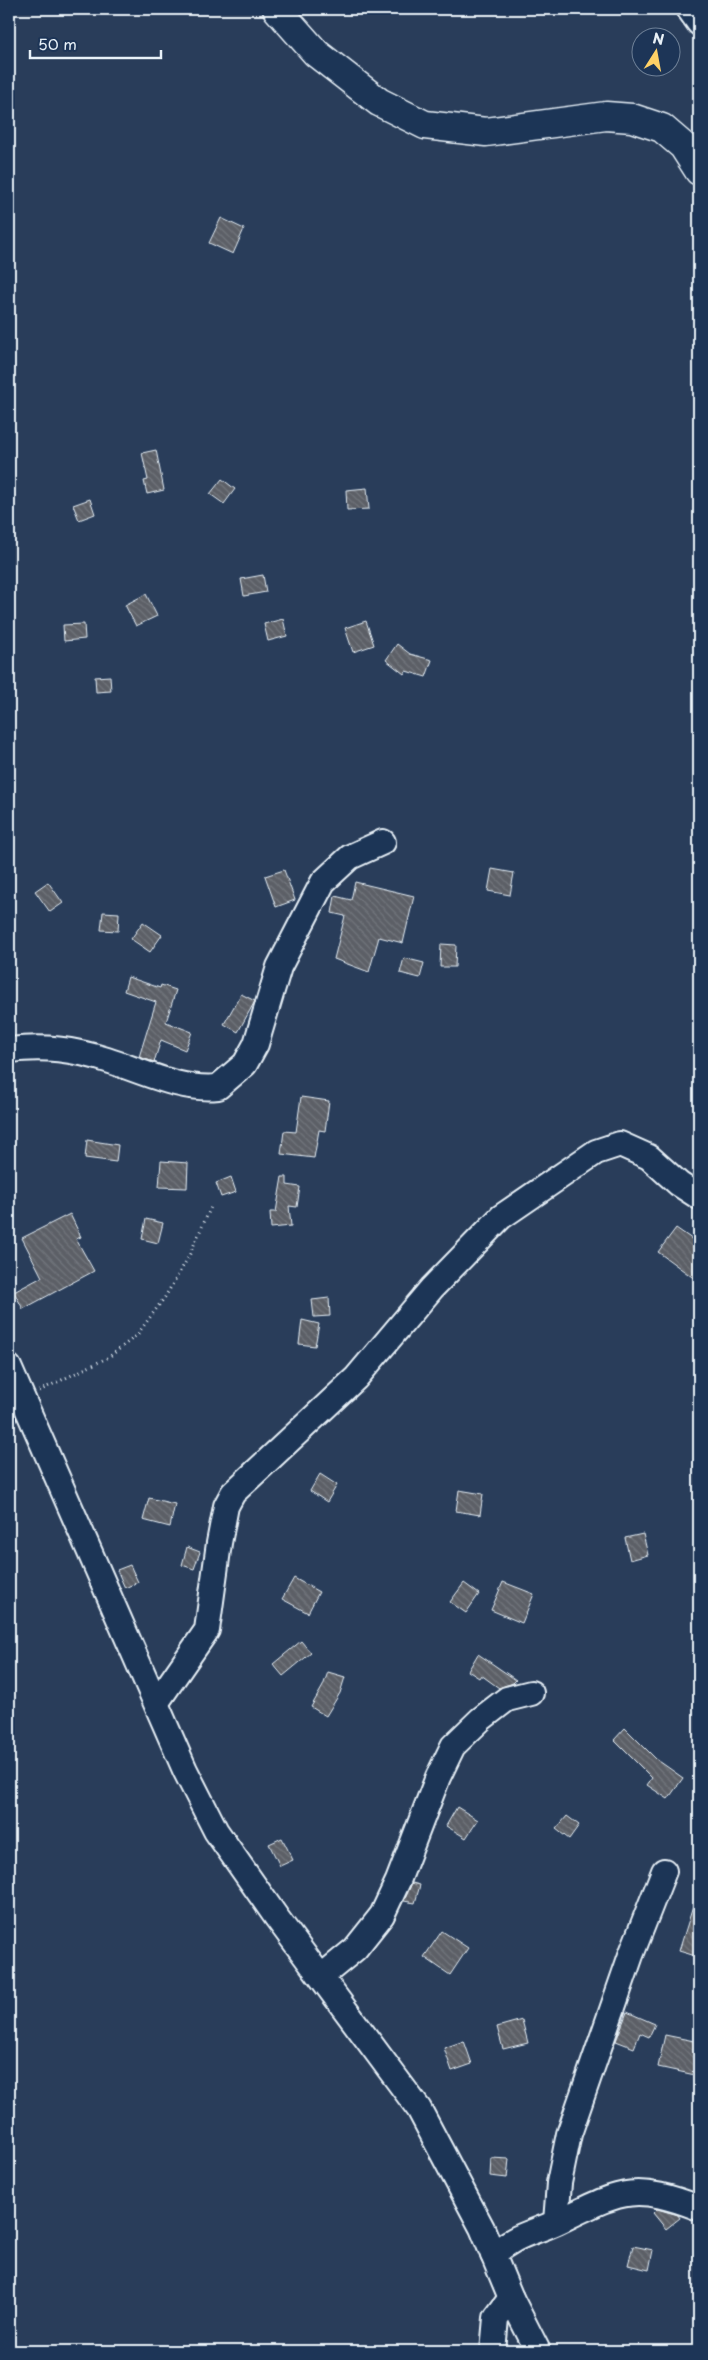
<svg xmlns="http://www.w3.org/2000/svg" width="708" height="2360" viewBox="0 0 708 2360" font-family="'Playpen Sans',sans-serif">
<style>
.building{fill:url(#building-back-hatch);stroke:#e8f1f8}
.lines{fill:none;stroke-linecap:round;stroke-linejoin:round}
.minor-casing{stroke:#e8f1f8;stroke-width:28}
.major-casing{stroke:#e8f1f8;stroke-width:31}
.path{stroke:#e8f1f8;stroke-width:3;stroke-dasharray:1 4;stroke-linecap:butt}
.minor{stroke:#1d3557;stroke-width:24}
.major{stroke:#1d3557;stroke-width:28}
</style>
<defs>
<pattern id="building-back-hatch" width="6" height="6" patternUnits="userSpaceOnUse" patternTransform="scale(1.25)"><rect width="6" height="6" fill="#5b5f66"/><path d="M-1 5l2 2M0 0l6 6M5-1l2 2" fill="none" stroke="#73767d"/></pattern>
</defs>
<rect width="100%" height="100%" fill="#293d5a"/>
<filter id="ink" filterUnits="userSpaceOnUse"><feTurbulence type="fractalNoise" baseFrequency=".02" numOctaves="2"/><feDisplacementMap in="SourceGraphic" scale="10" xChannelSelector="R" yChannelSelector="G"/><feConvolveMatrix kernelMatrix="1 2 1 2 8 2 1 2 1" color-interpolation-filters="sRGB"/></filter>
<g filter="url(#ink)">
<g class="building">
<path d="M221 218 244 229 233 254 209 243Z"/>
<path d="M156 450 164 490 147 494 144 481 148 480 142 453Z"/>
<path d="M222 479 235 489 224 504 210 494Z"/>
<path d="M367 488 369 509 347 510 346 490Z"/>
<path d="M90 499 95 514 79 520 73 505Z"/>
<path d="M263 575 266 592 244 596 241 579Z"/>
<path d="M146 594 157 616 136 626 125 605Z"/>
<path d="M283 619 287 636 268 641 264 624Z"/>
<path d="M366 621 374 645 353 652 345 628Z"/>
<path d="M84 624 85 639 64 641 63 625Z"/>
<path d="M397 644 410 654 432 660 426 677 406 671 404 674 386 660Z"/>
<path d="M110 676 111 691 96 692 95 677Z"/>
<path d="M492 869 514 873 510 895 488 891Z"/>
<path d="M284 870 295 900 276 907 265 876Z"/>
<path d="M48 882 63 903 50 912 35 891Z"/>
<path d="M355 882 414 896 403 943 379 937 369 972 334 959 345 916 332 913 335 896 351 900Z"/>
<path d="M103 912 119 913 118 931 101 930Z"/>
<path d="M143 922 162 935 150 952 131 939Z"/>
<path d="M441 944 456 945 455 967H440Z"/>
<path d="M404 958 424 963 420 978 400 973Z"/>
<path d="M128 977 160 988 161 985 176 990 166 1022 192 1032 185 1050 161 1040 154 1062 139 1057 156 1002 124 991Z"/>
<path d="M241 994 255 1001 238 1032 224 1024Z"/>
<path d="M301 1097 329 1101 325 1131 319 1130 314 1158 281 1154 284 1131 296 1132Z"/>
<path d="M87 1140 118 1145 116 1162 85 1158Z"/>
<path d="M161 1161 188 1163 187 1188 159 1187Z"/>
<path d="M231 1177 236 1192 221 1197 216 1183Z"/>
<path d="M282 1177H287V1185L300 1187 297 1207 289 1206 291 1226 271 1228 270 1212H276Z"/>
<path d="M70 1214 81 1237 76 1239 94 1271 23 1309 14 1292 42 1277 22 1238Z"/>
<path d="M146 1219 163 1223 158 1243 142 1239Z"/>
<path d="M676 1228 699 1244V1282L658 1252Z"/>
<path d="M329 1298 330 1316 314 1317 312 1300Z"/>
<path d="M302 1320 319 1324 315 1346 299 1344Z"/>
<path d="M320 1474 337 1485 327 1502 310 1491Z"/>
<path d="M459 1490 483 1494 480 1515 456 1511Z"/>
<path d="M149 1498 175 1504 170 1527 143 1520Z"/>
<path d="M643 1534 648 1555 630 1560 625 1538Z"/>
<path d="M187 1547 200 1552 194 1569 182 1565Z"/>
<path d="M130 1565 138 1582 125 1588 117 1570Z"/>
<path d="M294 1578 319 1592 308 1613 282 1599Z"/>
<path d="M503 1582 534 1594 522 1623 491 1610Z"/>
<path d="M464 1583 479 1594 466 1613 450 1602Z"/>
<path d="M301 1641 311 1653 283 1676 273 1664Z"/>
<path d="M478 1654 516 1680 513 1683 499 1688 481 1675 479 1678 468 1671Z"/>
<path d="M328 1672 345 1677 340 1693 326 1716 311 1707 323 1686Z"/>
<path d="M625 1728 656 1759 683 1778 668 1799 647 1785 652 1778 614 1740Z"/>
<path d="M457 1807 478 1820 466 1838 446 1826Z"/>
<path d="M567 1816 579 1825 569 1839 556 1829Z"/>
<path d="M282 1838 293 1860 280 1866 269 1844Z"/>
<path d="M412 1883 420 1885 415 1903 404 1901Z"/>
<path d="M696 1897H699V1957L679 1951Z"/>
<path d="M442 1931 468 1948 450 1975 424 1957Z"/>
<path d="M627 2012 655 2024 649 2037 640 2033 634 2048 616 2041Z"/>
<path d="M522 2020 528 2043 503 2049 497 2027Z"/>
<path d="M665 2035 699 2042V2055L695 2075 658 2067Z"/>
<path d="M464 2041 472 2064 452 2071 444 2048Z"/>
<path d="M491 2158 509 2159 507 2178 490 2176Z"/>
<path d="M657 2209 678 2215 680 2218 666 2229 653 2213Z"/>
<path d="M633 2246 653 2250 649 2270 628 2265Z"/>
</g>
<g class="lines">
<defs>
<g id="minor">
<path d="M689 9 699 23"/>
<path d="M9 1050C45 1046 72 1049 107 1060 142 1071 181 1091 218 1087L245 1064 256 1044 279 967 323 882 350 857 383 842"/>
<path d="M9 1367 185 1770 216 1831 277 1918 419 2109 482 2228 511 2298 538 2351"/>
<path d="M157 1702 207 1630 219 1543 226 1506 233 1493 356 1378 432 1288 501 1217 596 1152 620 1144 649 1157 679 1184 699 1197"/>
<path d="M322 1976 355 1949 382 1915 398 1881 438 1777 453 1746 481 1719 507 1699 531 1693"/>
<path d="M556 2222 559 2183 569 2134 631 1955 664 1871"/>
<path d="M493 2255C516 2234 531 2234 557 2222 620 2192 631 2182 699 2208"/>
<path d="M493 2351 496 2318 511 2298"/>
</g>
<path id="major" d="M277 9 316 53 379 102 425 125 486 132 606 116 632 118 662 128 683 146 699 171"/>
</defs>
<use href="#minor" class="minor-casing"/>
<use href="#major" class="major-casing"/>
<path class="path" d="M39 1391 109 1357 137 1335 165 1297 188 1258 211 1207"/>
<use href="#minor" class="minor"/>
<use href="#major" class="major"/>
</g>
</g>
<rect width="708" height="2360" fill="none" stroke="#1d3557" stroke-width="30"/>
<rect x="15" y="15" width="678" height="2330" fill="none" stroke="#e8f1f8" stroke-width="2" filter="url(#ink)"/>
<g transform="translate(656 52) rotate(11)"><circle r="24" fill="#1d3557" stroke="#6e8097"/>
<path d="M0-4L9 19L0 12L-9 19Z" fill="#ffd166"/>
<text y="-8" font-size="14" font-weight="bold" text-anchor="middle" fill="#e8f1f8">N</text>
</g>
<path d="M30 50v8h131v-8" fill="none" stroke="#e8f1f8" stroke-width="2.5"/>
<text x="38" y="50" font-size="15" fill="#e8f1f8" stroke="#1d3557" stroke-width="4" paint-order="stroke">50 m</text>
</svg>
